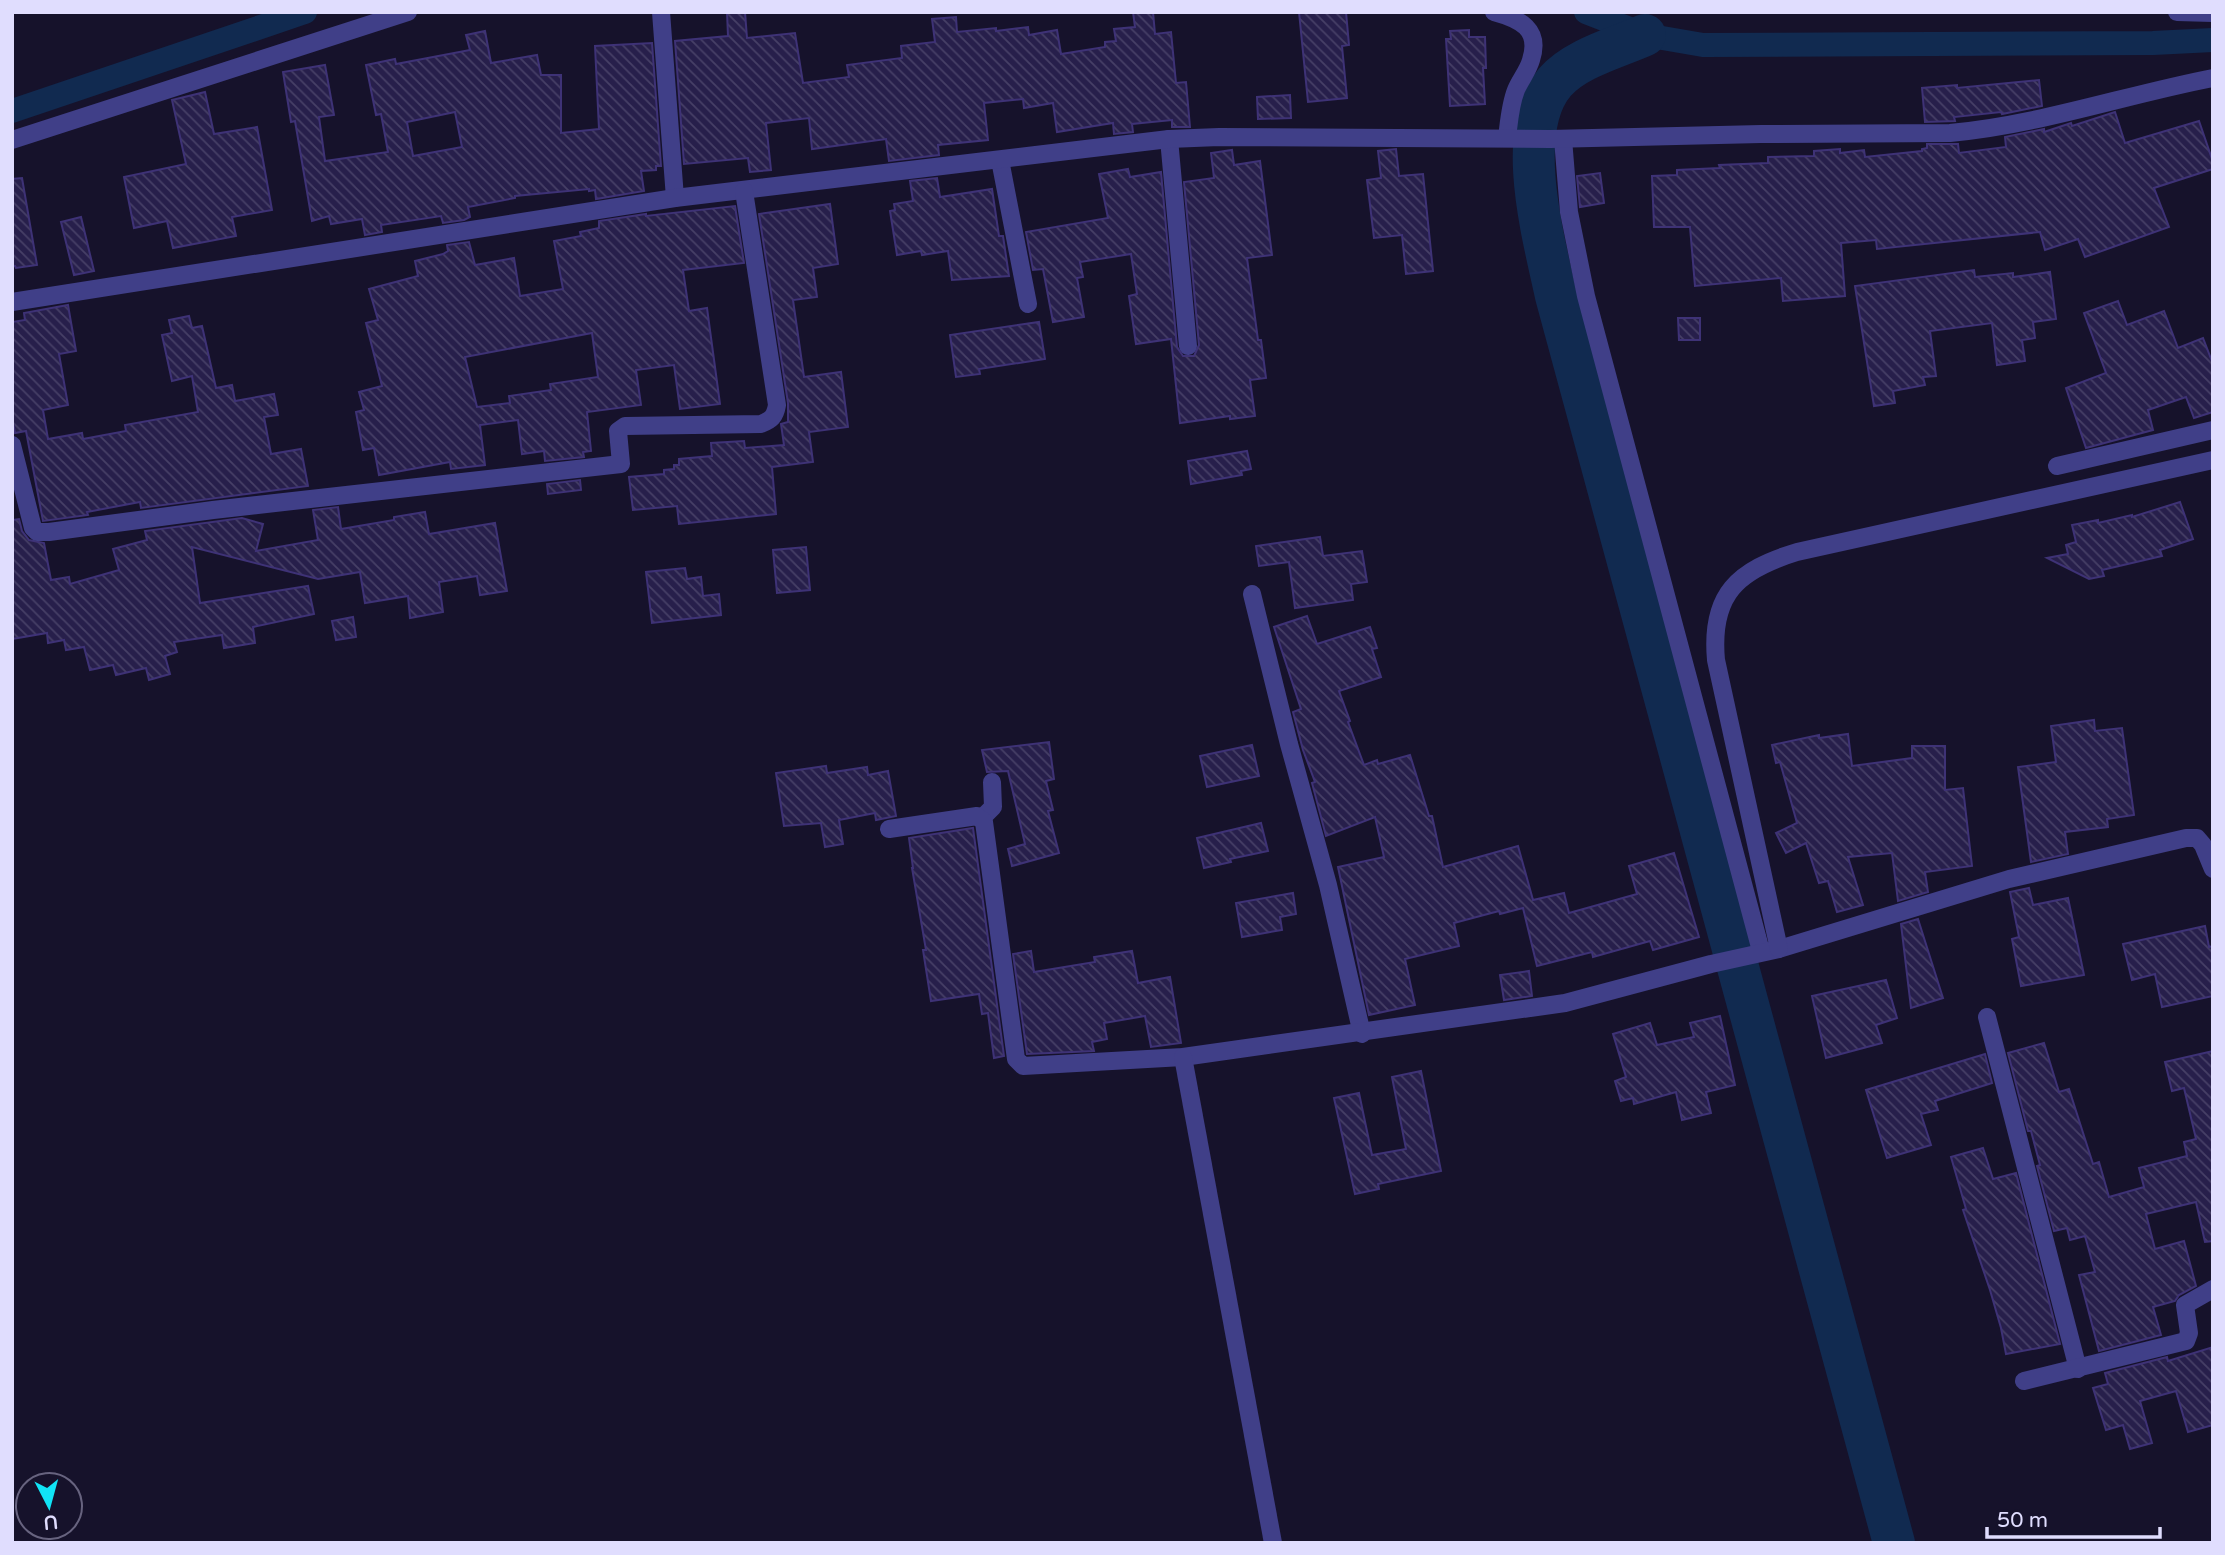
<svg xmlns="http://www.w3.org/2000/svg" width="2225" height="1555" viewBox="0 0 2225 1555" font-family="'Varela Round',sans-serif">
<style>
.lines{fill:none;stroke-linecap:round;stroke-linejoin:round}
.canal{stroke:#112a50;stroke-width:24}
.river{stroke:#112a50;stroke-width:42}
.building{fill:url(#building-back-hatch);stroke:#3e3276;stroke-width:2;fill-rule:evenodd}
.minor{stroke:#403f88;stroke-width:18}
</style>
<defs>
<pattern id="building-back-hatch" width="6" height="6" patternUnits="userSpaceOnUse" patternTransform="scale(1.75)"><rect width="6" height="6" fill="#271f4b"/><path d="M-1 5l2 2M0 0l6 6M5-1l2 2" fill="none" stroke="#463f66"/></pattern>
</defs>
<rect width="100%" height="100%" fill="#16122b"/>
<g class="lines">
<g class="canal">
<path d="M1586 12 1645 35 1703 45 2153 43 2213 40"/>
<path d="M12 111 305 12"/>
</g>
<path class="river" d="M1645 35C1616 48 1576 58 1555 82 1513 131 1544 239 1556 296L1894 1543"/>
</g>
<g class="building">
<path d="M727 12H745L747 38 795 33 803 83 849 77 847 65 902 58 901 46 935 42 932 19 956 17 957 32 996 28V31L1028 27 1029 35 1057 30 1061 54 1105 47V42L1116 41 1114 29 1135 27 1133 12H1153L1155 34 1171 32 1176 83 1186 82 1190 127H1172V120L1132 124 1133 132 1114 134 1113 123 1057 132 1053 103 1024 108 1023 99 984 103 988 140 938 145 939 155 889 161 886 139 812 149 809 118 766 123 771 170 750 172 748 158 684 164 675 41 728 36Z"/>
<path d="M1299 12H1346L1349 45 1342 46 1347 98 1308 102Z"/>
<path d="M1469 30V37H1485L1486 68H1483L1485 104 1450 106 1446 39H1451L1450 31Z"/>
<path d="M485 31 491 63 537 55 541 75H561V133L599 129 595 46 652 43 661 166H656V170L641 171 644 191 596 199 595 190 589 191V189L515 196V198L468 207 470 217 464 220 443 223 441 216 381 225 382 232 365 235 362 219 331 224 329 216 312 221 295 121 291 122 283 72 325 65 334 115 319 117 325 161 388 152 381 114 376 115 366 65 395 59 396 64 470 50 466 35ZM455 112 462 147 413 156 407 122Z"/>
<path d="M2039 80 2042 106 2002 114 2001 112 1954 117 1955 121 1925 122 1922 88 1957 85V88Z"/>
<path d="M205 92 214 134 257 127 272 210 232 217 236 236 173 248 167 221 134 228 124 177 186 164 172 100Z"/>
<path d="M1290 95 1291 118 1258 119 1257 97Z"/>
<path d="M2115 112 2125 143 2199 121 2213 162V169L2154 188 2169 227 2085 257 2078 239 2045 250 2040 232 1877 249 1876 240 1841 243 1845 296 1783 301 1781 278 1695 286 1690 227H1654L1652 176 1677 175V170L1720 168 1719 165 1768 163V157L1814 156V151L1840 149V153L1864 150 1865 157 1922 151V149L1927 148V144H1958L1959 153 2006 147 2005 137 2044 129V132L2071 123 2072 126Z"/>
<path d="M1396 149 1399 176 1423 174 1433 271 1406 274 1402 235 1374 238 1367 180 1381 178 1378 151Z"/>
<path d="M1232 150 1234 165 1260 161 1272 255 1247 258 1258 340H1261L1266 378 1250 380 1255 416 1230 419V416L1180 423 1171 339 1136 344 1129 296 1137 294 1131 254 1080 262 1083 277 1077 278 1084 317 1053 322 1043 269 1033 270 1026 232 1108 218 1099 174 1128 169 1130 177 1161 172 1177 347 1183 356H1194L1199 345 1184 182 1214 178 1211 153Z"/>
<path d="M1600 173 1604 203 1580 207 1577 176Z"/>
<path d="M22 178 37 265 16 268 15 266H12V179Z"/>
<path d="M937 178 940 197 992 189 999 236H1003L1009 276 952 280 948 251 922 255 921 251 897 255 890 211 895 210 894 204 913 201 910 181Z"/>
<path d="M830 204 838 264 813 268 817 297 793 300 804 377 841 372 848 427 809 432 813 462 772 467 776 514 679 524 677 506 633 510 629 477 664 474V470L674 469V465H679V459L712 456 711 443 744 441 745 448 784 445 781 424 788 422V403L759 214Z"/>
<path d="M735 206 744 263 683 270 689 311 707 308 720 404 680 409 674 365 636 370 641 405 587 412 591 451 583 452 584 457 545 461 544 451 522 454 518 420 480 425 485 465 451 469 450 462 379 475 374 448 363 450 356 412 364 410 359 392 382 386 366 323 378 320 369 289 418 276 415 261 443 254 448 251 447 245 469 242 475 265 514 258 520 296 563 289 554 241 581 236 580 232 599 228V221L646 214V216ZM592 333 598 377 550 384 551 390 509 396 510 403 477 407 465 357Z"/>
<path d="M81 217 94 271 74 275 61 222Z"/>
<path d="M1974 270 1975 277 2013 273V277L2050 272 2056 319 2033 322 2035 338 2022 340 2025 361 1997 365 1992 323 1930 331 1936 376 1923 377 1925 385 1893 391 1895 403 1874 406 1855 286Z"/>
<path d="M2118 301 2127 325 2164 311 2178 348 2203 338 2213 364V412L2194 418 2186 397 2148 410 2153 430 2086 448 2066 388 2106 373 2084 313Z"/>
<path d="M68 305 76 351 59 354 68 405 43 410 48 439 82 433 83 439 126 431 125 425 198 412 192 376 172 381 162 335 172 333 169 320 189 316 192 328 202 326 216 388 232 385 235 401 274 394 278 415 264 417 271 454 301 449 308 486 141 508 140 502 87 512 88 515 43 521 26 431 15 433 12 418V322L25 320 24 313Z"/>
<path d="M1678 318H1700V340H1679Z"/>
<path d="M1039 322 1045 359 979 369 980 374 956 377 950 335Z"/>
<path d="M1247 451 1251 469 1241 471 1242 475 1191 484 1188 461Z"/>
<path d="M580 480 581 490 548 494 547 484Z"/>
<path d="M2180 502 2193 539 2160 550 2162 556 2102 570 2104 576 2089 579 2047 558 2068 554 2066 545 2076 542 2072 525 2098 520V523L2132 515V517Z"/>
<path d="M338 507 341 529 394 520V517L425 512 429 534 495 523 507 591 480 595 477 576 439 582 443 612 410 618 408 596 365 603 360 572 318 579 192 547 200 603 308 586 314 614 253 627 255 643 224 648 222 635 174 642 177 652 165 656 170 674 149 680 146 668 116 675 113 665 90 670 84 647 66 650 64 640 48 643 47 633 12 639V520L19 519 22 531 29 540 44 543 51 580 69 577 70 584 119 570 113 549 147 540 145 531 242 518 263 524 256 551 318 540 313 510Z"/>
<path d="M1320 537 1323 556 1362 551 1367 582 1351 584 1353 600 1295 608 1289 562 1259 566 1256 546Z"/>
<path d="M806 547 810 590 777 593 773 550Z"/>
<path d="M685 568 687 579 701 577 703 596 719 594 721 615 652 623 646 572Z"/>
<path d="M1307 616 1317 644 1370 627 1377 648 1372 649 1381 677 1339 691 1350 721 1348 722 1364 765 1377 760 1378 764 1410 755 1429 816H1432L1443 867 1518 846 1533 900 1564 893 1569 913 1637 894 1629 866 1674 853 1699 937 1653 950 1650 941 1593 957 1592 952 1537 966 1523 908 1500 914 1499 911 1454 923 1459 946 1405 959 1415 1005 1369 1015 1338 867 1384 857 1375 817 1326 836 1312 783 1315 782 1303 750 1293 712 1301 709 1274 627Z"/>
<path d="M353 617 356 637 336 640 332 621Z"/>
<path d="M2094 720 2095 731 2122 728 2134 815 2107 819 2108 827 2065 832 2068 854 2031 862 2018 767 2056 762 2051 726Z"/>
<path d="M1848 734 1852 766 1912 758V746H1945V790L1963 788 1972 866 1925 872 1928 892 1898 901 1892 853 1848 857 1863 905 1837 912 1828 881 1819 883 1806 843 1786 853 1776 833 1797 823 1780 762 1776 763 1772 745 1819 735V738Z"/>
<path d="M1049 742 1054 779 1046 781 1053 810 1048 811 1059 853 1012 866 1008 849 1025 844 1008 771 987 772 982 750Z"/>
<path d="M1252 745 1259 776 1207 787 1200 756Z"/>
<path d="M826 766 827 773 867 767 868 775 888 771 896 816 876 820 875 813 839 820 843 844 825 847 821 823 784 826 776 773Z"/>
<path d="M1261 823 1268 851 1230 859 1231 862 1204 868 1197 838Z"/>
<path d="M973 828 1004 1056 994 1058 988 1013 982 1014 979 994 931 1001 923 950H926L912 868H913L909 838Z"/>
<path d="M2029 888 2033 905 2068 898 2084 975 2021 986 2012 939 2019 937 2010 892Z"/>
<path d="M1293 893 1296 914 1280 917 1282 930 1242 937 1236 903Z"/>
<path d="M1918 919 1943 998 1911 1008 1901 924Z"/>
<path d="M2205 926 2209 947 2213 946V996L2162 1007 2155 974 2132 980 2123 944Z"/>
<path d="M1031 951 1034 972 1095 962 1094 957 1132 951 1138 983 1170 977 1181 1043 1151 1047 1145 1016 1104 1023 1107 1039 1092 1042 1094 1051 1027 1054 1013 954Z"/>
<path d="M1529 971 1532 996 1504 1000 1500 975Z"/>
<path d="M1886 980 1897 1018 1876 1025 1882 1043 1826 1058 1812 996Z"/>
<path d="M1720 1016 1735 1085 1706 1092 1711 1113 1682 1120 1676 1092 1634 1104 1633 1098 1621 1101 1615 1081 1626 1077 1613 1034 1650 1023 1657 1045 1694 1037 1690 1023Z"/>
<path d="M2044 1043 2059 1092 2069 1089 2093 1164 2099 1162 2109 1197 2144 1187 2139 1168 2187 1156 2184 1142 2196 1139 2184 1088 2172 1091 2165 1062 2213 1051V1241L2205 1242 2196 1202 2146 1214 2155 1249 2184 1241 2196 1286 2179 1295 2175 1301 2153 1307 2161 1335 2099 1351 2079 1275 2095 1272 2085 1236 2070 1240 2067 1228 2054 1231 2037 1166 2040 1165 2031 1131H2028L2008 1053Z"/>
<path d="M1985 1054 1992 1083 1935 1101 1938 1110 1921 1114 1931 1145 1887 1158 1866 1090Z"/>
<path d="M1421 1071 1441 1171 1378 1184 1379 1189 1355 1194 1334 1098 1359 1093 1372 1155 1406 1149 1392 1077Z"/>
<path d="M1983 1148 1993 1179 2016 1173 2060 1344 2006 1354 2001 1328 1990 1290 1963 1210 1966 1209 1951 1157Z"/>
<path d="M2213 1347V1425L2188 1432 2176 1391 2140 1401 2152 1443 2130 1449 2123 1425 2106 1430 2093 1388 2108 1384 2105 1373 2167 1357 2168 1361Z"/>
</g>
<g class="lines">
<g class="minor">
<path d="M661 12 675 198"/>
<path d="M1494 12C1520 19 1541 29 1531 60 1528 71 1520 80 1516 90 1510 105 1509 122 1507 138"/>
<path d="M2177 12 2213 13"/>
<path d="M1169 139 1188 346"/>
<path d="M1563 139 1569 212 1586 296 1761 951"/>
<path d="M12 140 408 12"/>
<path d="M1000 160 1028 304"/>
<path d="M12 302 675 198 1169 139 1219 137 1550 139 1761 134 1950 133C2039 125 2125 95 2213 78"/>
<path d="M12 445 33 528 37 532H49L213 510 621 464 618 431 625 426 761 424C771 420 775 417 777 405L744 191"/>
<path d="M2057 466 2213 430"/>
<path d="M1252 594 1289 744 1328 885 1362 1034"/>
<path d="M982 818 993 807 992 782"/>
<path d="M889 829 977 816 984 822 1016 1059 1023 1066 1183 1057 1565 1003 1711 964 1779 949 2009 879 2186 838H2197L2203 845 2213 869"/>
<path d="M1779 949 1716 660C1710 594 1738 570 1797 552L2213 460"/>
<path d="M1987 1017 2078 1369"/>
<path d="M1183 1057 1273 1543"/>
<path d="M2024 1381 2186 1341 2189 1333 2185 1305 2213 1289"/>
</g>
</g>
<rect width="2225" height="1555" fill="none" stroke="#e0ddfe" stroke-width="28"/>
<g transform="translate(49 1506) rotate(174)"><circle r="33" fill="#16122b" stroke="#67637f" stroke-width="2"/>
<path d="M0-5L12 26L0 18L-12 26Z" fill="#11e4f6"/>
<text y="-10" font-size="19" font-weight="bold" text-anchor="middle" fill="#e0ddfe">U</text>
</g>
<path d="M1987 1527v10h173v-10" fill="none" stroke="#e0ddfe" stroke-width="3.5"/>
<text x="1997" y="1527" font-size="21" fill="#e0ddfe" stroke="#16122b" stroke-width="5" paint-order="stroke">50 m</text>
</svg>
